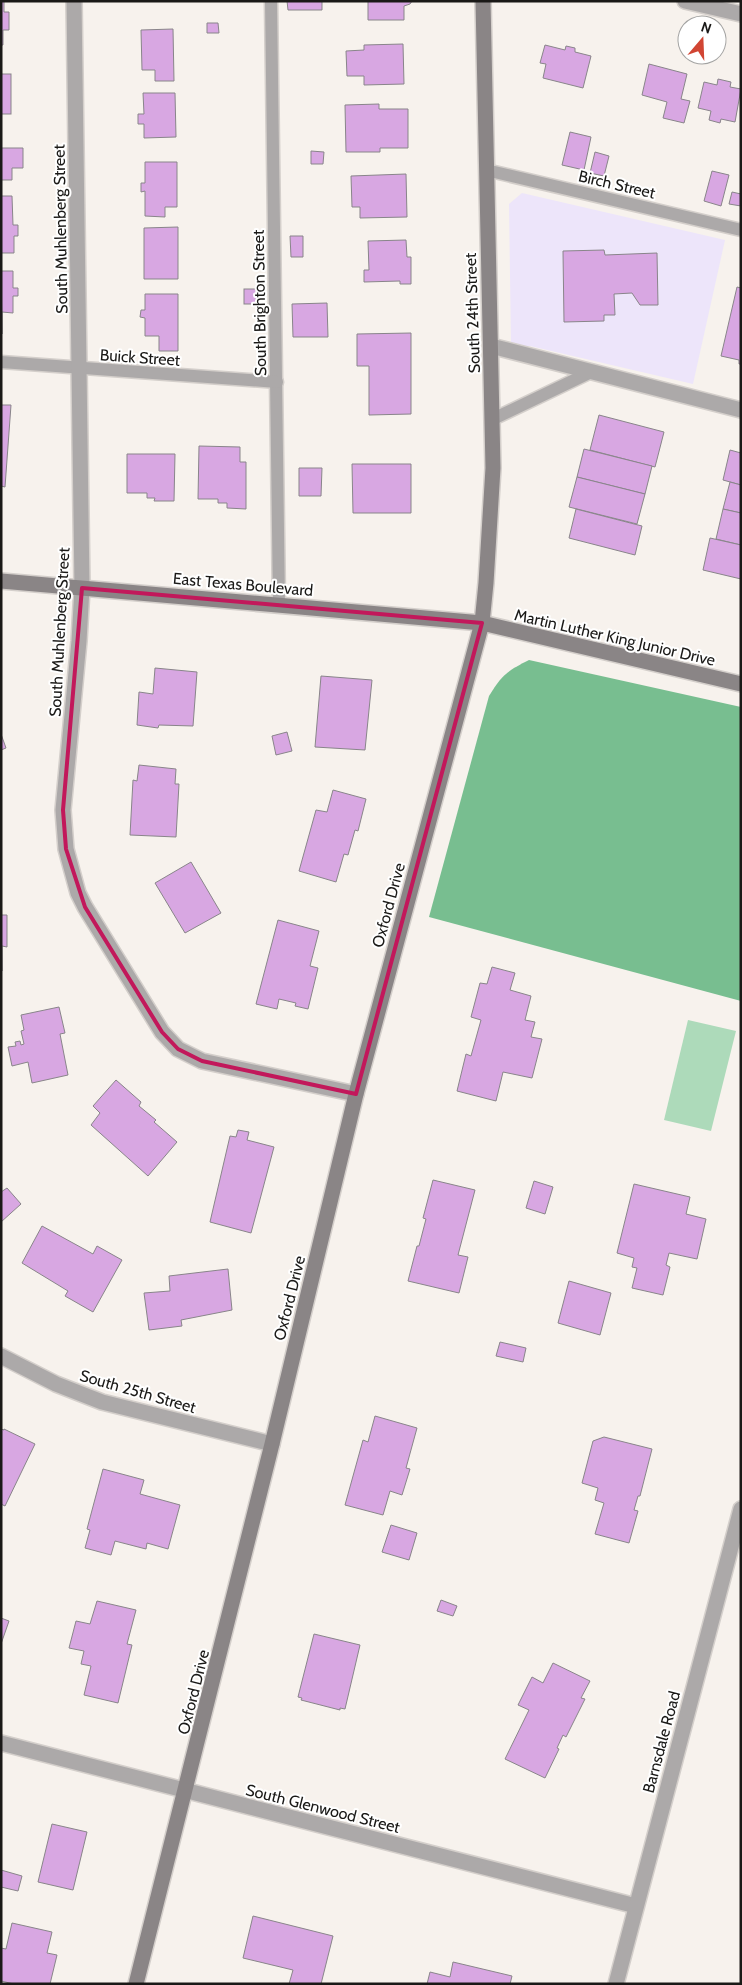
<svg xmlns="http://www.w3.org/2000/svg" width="742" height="1985" viewBox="0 0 742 1985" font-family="Cabin,sans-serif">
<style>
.commercial{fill:#ede5fa}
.green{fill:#addaba}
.forest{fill:#78be90}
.building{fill:#d8a7e2;stroke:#89858a}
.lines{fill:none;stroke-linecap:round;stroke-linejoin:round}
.lane-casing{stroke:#d4cfcb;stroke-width:15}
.street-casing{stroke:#d4cfcb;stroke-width:18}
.secondary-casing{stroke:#d4cfcb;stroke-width:18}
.lane{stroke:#aca9a9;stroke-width:12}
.street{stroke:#aca9a9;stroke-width:15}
.secondary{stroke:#8a8586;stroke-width:15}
.marked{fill:none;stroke:#c2185b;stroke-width:4;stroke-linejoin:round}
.labels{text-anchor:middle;stroke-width:4;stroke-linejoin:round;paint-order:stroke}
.street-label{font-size:16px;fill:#1a1917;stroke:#fff}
</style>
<rect width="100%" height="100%" fill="#f7f2ed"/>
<path class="commercial" d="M522 193 725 240 693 384 530 346H511L509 204Z"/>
<path class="green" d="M688 1020 736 1031 711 1131 664 1120Z"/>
<path class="forest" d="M529 660 741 707V1001L429 917 489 696C502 675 507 671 529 660Z"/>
<g class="building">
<path d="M1 1H4V12H9V30H3V45H1Z"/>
<path d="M287 1H322V10H288Z"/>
<path d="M368 1H412L410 4 404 6V20H368Z"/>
<path d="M207 23H218L219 33H207Z"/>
<path d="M173 29 174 81H155V70H142L141 30Z"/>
<path d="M403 44 404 84 364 85V76H347L346 51 364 50V45Z"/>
<path d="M545 45 565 50 566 46 575 48V52L591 56 583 88 543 78 546 64 540 63Z"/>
<path d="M649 64 687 74 681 99 690 101 684 123 663 118 667 102 642 95Z"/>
<rect x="1" y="74" width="10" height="40"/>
<path d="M718 79 731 82 730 87 741 89 735 122 721 119 720 123 709 120 711 111 698 108 704 82 717 85Z"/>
<path d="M143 93H175L176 137 144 138V124H138V114H144Z"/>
<path d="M379 104V109H408V148H380V152H346L345 105Z"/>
<path d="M570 132 591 137 584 170 562 165Z"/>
<path d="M1 148H23V168H12V180H1Z"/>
<path d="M311 151 324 152 323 164H311Z"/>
<path d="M595 152 609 156 604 176 590 173Z"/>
<path d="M145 162H177V207H165V217L145 216V191L141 192V183H145Z"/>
<path d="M712 171 729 175 721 206 704 201Z"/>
<path d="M406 174 407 217 360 218V207H352L351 176Z"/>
<path d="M732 192 741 194V206L729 204Z"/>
<path d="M1 196H12L13 225H18V236H14V253H1Z"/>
<path d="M178 227V279H144V228Z"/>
<path d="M290 236H303V257H291Z"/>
<path d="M406 240 407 257H411V284H400V281L364 282V270H369L368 241Z"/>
<path d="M604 250 605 255 657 253 658 305H640L632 293 614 294 615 315H604V321L564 322 563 251Z"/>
<path d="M1 271H13V288H18V296H13V313L2 312V334Z"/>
<path d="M737 287 741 288V364H739V360L721 356Z"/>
<rect x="244" y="289" width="12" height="15"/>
<path d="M145 294H178V351H159V336H145V318L140 317 141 310H145Z"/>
<path d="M327 303 328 337H293L292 304Z"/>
<path d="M411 333V414L369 415V366H357V334Z"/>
<path d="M1 405H11L5 487 1 486Z"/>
<path d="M599 415 664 432 655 467 590 450Z"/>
<path d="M199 446 240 447V462H246V509L227 508V503H218V499H198Z"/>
<path d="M584 449 652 466 645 494 577 477Z"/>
<path d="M730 450 741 453V485L723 480Z"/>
<path d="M127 454H175L174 501H154L155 498H147V493H127Z"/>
<path d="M352 464H411V513H353Z"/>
<path d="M299 468H322L321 496H299Z"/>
<path d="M577 477 645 494 637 524 569 507Z"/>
<path d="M730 482 741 485V513L723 509Z"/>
<path d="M576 509 642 526 635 555 569 538Z"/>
<path d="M723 509 741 513V545L716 539Z"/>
<path d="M710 538 741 545V579L703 570Z"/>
<path d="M155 668 197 672 193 726 159 725 158 728 137 725 139 692 153 694Z"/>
<path d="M321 676 372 680 365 750 315 747Z"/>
<path d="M287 732 292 751 276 755 272 736Z"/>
<path d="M1 734 6 748 1 750Z"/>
<path d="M139 765 176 769 175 784H179L176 837 130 835 133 780 137 781Z"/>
<path d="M333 790 366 799 358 831 355 830 348 855 344 854 336 882 299 871 316 810 327 812Z"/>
<path d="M191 862 221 913 185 933 155 883Z"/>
<path d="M1 915H7V947L2 946V971Z"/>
<path d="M278 920 319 931 310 966 318 968 308 1009 295 1006 296 1003 279 999 277 1009 256 1004Z"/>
<path d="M492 967 515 973 510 990 531 996 525 1020 535 1022 531 1037 542 1039 532 1078 503 1072 496 1101 457 1091 466 1054 471 1056 481 1020 471 1017 480 983 487 984Z"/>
<path d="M59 1007 65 1033 60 1034 68 1075 32 1083 28 1062 12 1066 8 1047 16 1046 15 1042 20 1041 21 1045 24 1044 21 1031 24 1030 21 1015Z"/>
<path d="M116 1080 141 1102 139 1106 156 1120 154 1122 177 1142 148 1176 91 1125 100 1113 93 1106Z"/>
<path d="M238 1130 249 1132 247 1140 274 1147 251 1233 210 1222 230 1136 236 1137Z"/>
<path d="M433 1180 475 1190 458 1255 468 1257 459 1293 408 1281 417 1246H419L426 1219 423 1218Z"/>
<path d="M534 1181 553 1187 545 1214 526 1208Z"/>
<path d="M634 1184 690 1197 686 1214 706 1219 697 1259 669 1253 666 1265 670 1267 663 1295 632 1288 637 1268 632 1267 634 1258 617 1253Z"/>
<path d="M7 1188 21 1204 1 1222V1192Z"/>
<path d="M42 1226 93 1254 97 1246 122 1260 93 1312 65 1296 68 1291 22 1263Z"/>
<path d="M228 1269 232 1310 181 1320 182 1326 149 1330 144 1293 170 1291 169 1276Z"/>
<path d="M569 1281 611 1293 600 1335 558 1323Z"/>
<path d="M500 1342 526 1348 523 1362 496 1356Z"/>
<path d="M375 1416 417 1428 406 1468 410 1469 402 1495 390 1491 383 1515 345 1505 363 1440 368 1442Z"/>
<path d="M1 1429 4 1430V1429L35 1444 5 1506 1 1504Z"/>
<path d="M604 1437 652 1449 640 1496H638L634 1510 638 1511 629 1543 595 1534 604 1503 595 1500 598 1488 582 1483 593 1441Z"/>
<path d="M103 1469 144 1480 140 1494 180 1505 168 1549 147 1543 146 1549 115 1541 111 1555 85 1548 90 1530 87 1529Z"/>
<path d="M391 1525 417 1533 409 1560 382 1552Z"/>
<path d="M441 1600 457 1606 453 1616 437 1611Z"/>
<path d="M97 1601 136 1610 127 1644 132 1645 118 1703 84 1695 91 1666 81 1664 84 1651 69 1648 76 1621 90 1624Z"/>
<path d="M1 1618 9 1621 1 1644Z"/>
<path d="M314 1634 360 1645 345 1709 340 1708V1710L301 1700 302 1698 298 1697Z"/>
<path d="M553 1663 590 1681 581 1698 585 1699 566 1737 563 1735 557 1748 559 1749 545 1778 505 1759 529 1710 518 1705 532 1677 543 1683Z"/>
<path d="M52 1824 87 1832 73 1890 38 1882Z"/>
<path d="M1 1870 22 1876 18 1891 1 1887Z"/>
<path d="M253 1916 333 1936 321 1984H289L293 1970 243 1958Z"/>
<path d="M12 1923 52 1932 47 1953 57 1955 50 1984H14L1 1981V1948L6 1949Z"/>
<path d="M453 1962 512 1976 510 1984H427L430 1972 450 1977Z"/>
</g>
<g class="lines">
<defs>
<g id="lane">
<path d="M271 1 279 605"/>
<path d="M486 170 741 230"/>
<path d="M1 362 277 382"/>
<path d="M493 419 589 373"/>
</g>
<g id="street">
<path d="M74 1 82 588 79 641 63 810 66 849 78 893 85 907 162 1032 178 1049 202 1061 356 1094"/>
<path d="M685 1 741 14"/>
<path d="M491 346 741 410"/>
<path d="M1 1356 56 1384 102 1402 272 1444"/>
<path d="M1 1743 636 1906"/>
<path d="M616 1984 741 1509"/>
</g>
<g id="secondary">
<path d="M1 581 482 623 741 684"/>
<path d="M136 1984 272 1444 356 1094 482 623 486 583 493 468 483 1"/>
</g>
</defs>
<use href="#lane" class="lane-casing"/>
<use href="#street" class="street-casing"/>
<use href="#secondary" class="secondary-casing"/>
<use href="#lane" class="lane"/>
<use href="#street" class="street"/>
<use href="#secondary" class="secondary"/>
</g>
<path class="marked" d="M82 588 482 623 356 1094 202 1061 178 1049 162 1032 85 907 66 849 63 810Z"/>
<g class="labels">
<g class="street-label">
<text transform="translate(617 184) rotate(13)" y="6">Birch Street</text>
<text transform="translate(60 229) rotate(-91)" y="6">South Muhlenberg Street</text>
<text transform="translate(259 303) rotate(-91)" y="6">South Brighton Street</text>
<text transform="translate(472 313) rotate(-92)" y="6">South 24th Street</text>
<text transform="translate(140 357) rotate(4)" y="6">Buick Street</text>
<text transform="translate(243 584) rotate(5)" y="6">East Texas Boulevard</text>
<text transform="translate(59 632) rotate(-87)" y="6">South Muhlenberg Street</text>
<text transform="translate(615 637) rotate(13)" y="6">Martin Luther King Junior Drive</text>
<text transform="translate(388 905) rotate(-75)" y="6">Oxford Drive</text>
<text transform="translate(289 1298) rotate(-76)" y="6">Oxford Drive</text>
<text transform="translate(138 1391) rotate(16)" y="6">South 25th Street</text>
<text transform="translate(193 1692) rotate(-76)" y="6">Oxford Drive</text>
<text transform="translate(661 1742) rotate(-75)" y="6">Barnsdale Road</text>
<text transform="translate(323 1808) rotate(14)" y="6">South Glenwood Street</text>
</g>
</g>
<rect width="742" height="1985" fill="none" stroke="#1a1917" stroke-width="5"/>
<g transform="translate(702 40) rotate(19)"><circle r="24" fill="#ffffff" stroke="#a3a3a2"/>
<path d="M0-4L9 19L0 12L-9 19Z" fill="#d14533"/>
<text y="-8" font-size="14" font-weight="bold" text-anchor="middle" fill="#1a1917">N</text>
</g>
</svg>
